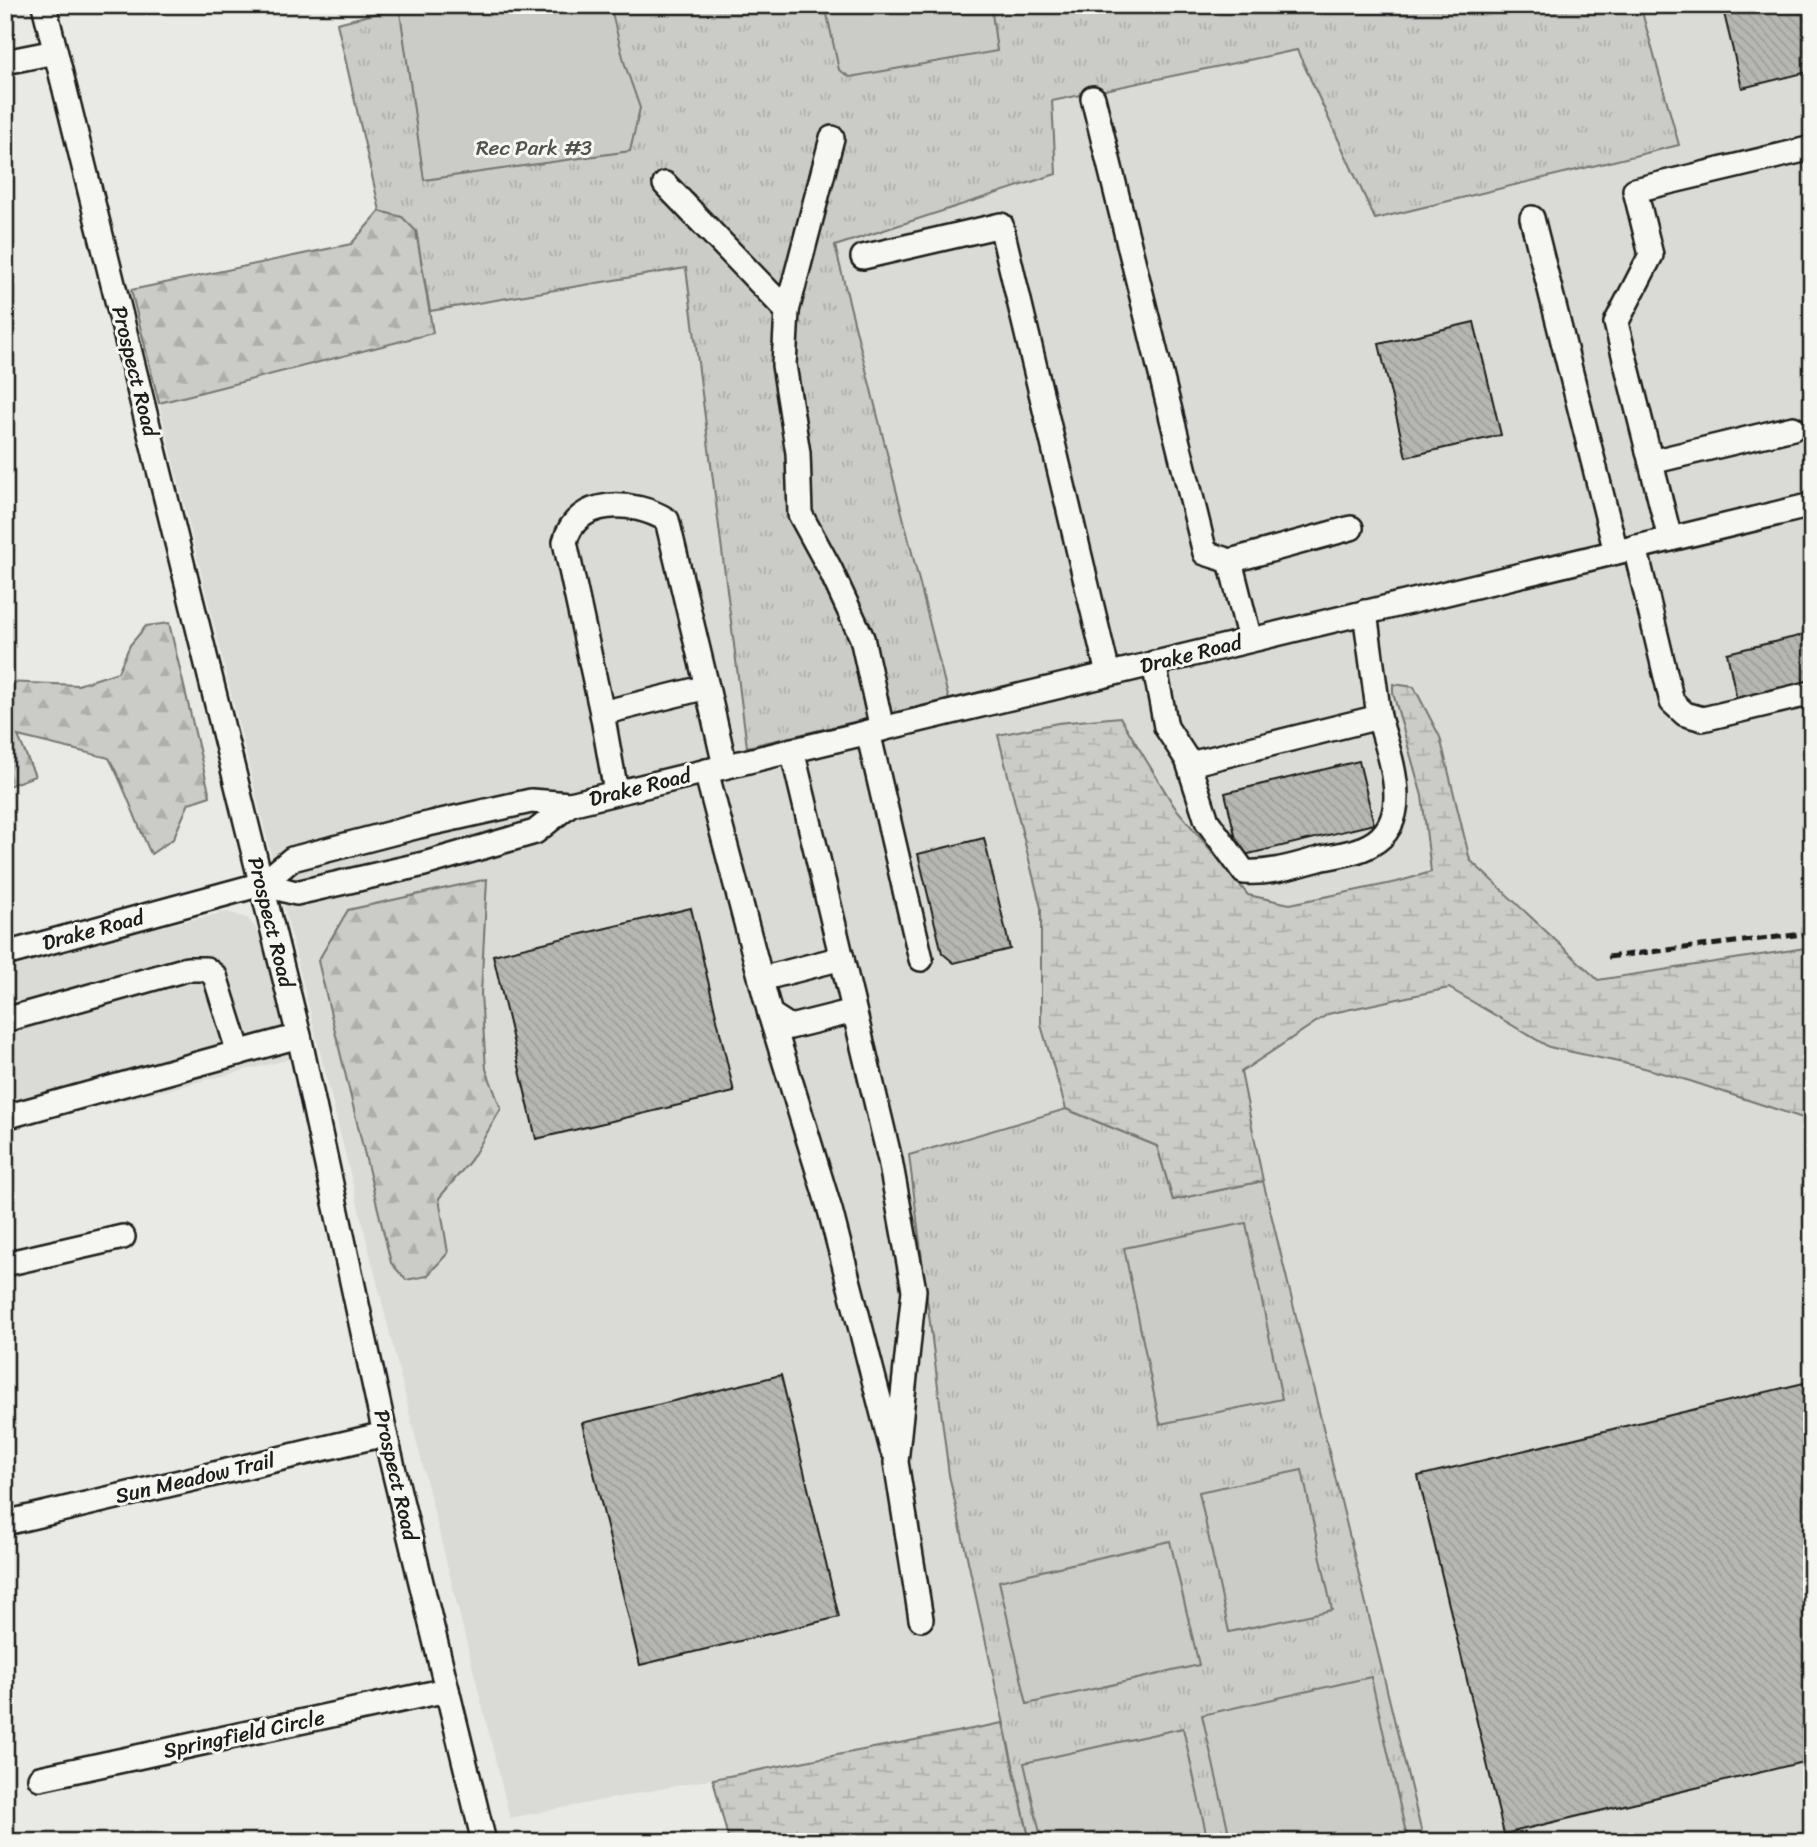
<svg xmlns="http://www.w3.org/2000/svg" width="1817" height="1847" viewBox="0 0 1817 1847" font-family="Sriracha,sans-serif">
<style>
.built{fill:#dadad6}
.grass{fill:url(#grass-tufts);stroke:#747472;stroke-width:2}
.forest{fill:url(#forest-firs);stroke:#747472;stroke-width:2}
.wetland{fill:url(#wetland-marsh);stroke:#747472;stroke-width:2}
.pitch{fill:#cbcbc7;stroke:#747472;stroke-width:2}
.building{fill:url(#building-back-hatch);stroke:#1c1c1c;stroke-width:2}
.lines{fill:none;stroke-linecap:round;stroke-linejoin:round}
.minor-casing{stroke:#1c1c1c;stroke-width:28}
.minor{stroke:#f6f6f2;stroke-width:23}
.rail{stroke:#1c1c1c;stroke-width:5;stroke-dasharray:10 5;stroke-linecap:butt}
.labels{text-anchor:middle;stroke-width:6;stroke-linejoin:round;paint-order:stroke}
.park-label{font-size:21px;fill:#51514f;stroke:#f6f6f2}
.street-label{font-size:21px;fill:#1c1c1c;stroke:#f6f6f2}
</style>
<defs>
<pattern id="grass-tufts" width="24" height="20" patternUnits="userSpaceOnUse" patternTransform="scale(1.75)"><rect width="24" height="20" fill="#cbcbc7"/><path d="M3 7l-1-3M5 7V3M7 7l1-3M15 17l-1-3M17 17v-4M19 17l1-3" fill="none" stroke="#aeaeaa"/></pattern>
<pattern id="forest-firs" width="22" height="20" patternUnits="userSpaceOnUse" patternTransform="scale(1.75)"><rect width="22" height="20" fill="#cbcbc7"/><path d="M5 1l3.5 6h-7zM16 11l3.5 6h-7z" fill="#aeaeaa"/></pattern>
<pattern id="wetland-marsh" width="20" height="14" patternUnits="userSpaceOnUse" patternTransform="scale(1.75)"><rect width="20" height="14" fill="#cbcbc7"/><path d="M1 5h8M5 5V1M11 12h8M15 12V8" fill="none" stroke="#aeaeaa"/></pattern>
<pattern id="building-back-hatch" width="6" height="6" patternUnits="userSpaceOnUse" patternTransform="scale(1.75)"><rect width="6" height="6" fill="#b6b6b3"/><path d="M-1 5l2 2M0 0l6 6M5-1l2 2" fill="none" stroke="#9c9c99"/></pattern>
</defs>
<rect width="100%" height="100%" fill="#e9e9e5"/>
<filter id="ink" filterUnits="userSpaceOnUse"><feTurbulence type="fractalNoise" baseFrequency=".0143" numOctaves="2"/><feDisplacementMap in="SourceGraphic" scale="14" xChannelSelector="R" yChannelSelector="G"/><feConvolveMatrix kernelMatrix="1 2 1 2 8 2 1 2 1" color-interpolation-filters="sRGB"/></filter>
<g filter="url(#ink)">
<g class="built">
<path d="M1640 5H1812V1842H1030L1003 1723 510 1818 131 290 1297 50 1376 219 1679 145Z"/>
<path d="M227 912 247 918 255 927 268 956 290 1059 5 1130V964L73 946Z"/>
</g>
<g class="grass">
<path d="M390 5H1640L1679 145 1375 219 1297 50 1052 101 1056 174 835 246 949 700 747 747 686 268 430 311 416 231 386 237 337 23 390 10Z"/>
<path d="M1066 1109 1157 1146 1173 1200 1263 1181 1424 1842H1030L949 1475 909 1155Z"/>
</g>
<g class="forest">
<path d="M380 211 402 217 416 231 433 333 159 403 131 290 351 244Z"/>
<path d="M169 623 210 796 189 803 173 839 151 854C136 822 126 789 109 758L18 736 35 776 5 787V682L78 685 118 672 130 645 146 626Z"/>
<path d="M487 879 481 994 486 1069 501 1109 471 1160 439 1198 448 1253 427 1276 406 1280 391 1263 318 961 348 910Z"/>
</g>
<g class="wetland">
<path d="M1393 684 1414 687 1440 737 1470 860 1598 980 1812 947V1121L1690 1081 1637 1066 1549 1047 1449 988 1328 1014 1241 1072 1263 1181 1173 1200 1157 1146 1066 1109 1041 1025V908L998 735 1058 723 1120 717 1174 806 1248 895 1290 904 1397 882 1431 872 1422 796 1393 693Z"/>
<path d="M1003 1723 1030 1842H729L713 1779Z"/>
</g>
<g class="pitch">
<path d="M399 5H610L625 65 640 108 630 151 424 180Z"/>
<path d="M825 5H991L997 51 850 77 839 70Z"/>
<path d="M1246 1223 1282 1399 1160 1424 1124 1248Z"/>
<path d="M1302 1470 1332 1610 1229 1632 1199 1492Z"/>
<path d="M1170 1541 1199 1665 1027 1704 999 1581Z"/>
<path d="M1371 1677 1408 1842H1231L1202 1715Z"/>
<path d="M1183 1728 1208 1842H1042L1024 1763Z"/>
</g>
<g class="building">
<path d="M1722 5H1812V71L1742 88Z"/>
<path d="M1474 322 1501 435 1406 457 1379 344Z"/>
<path d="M1812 633V682L1737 700 1727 653Z"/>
<path d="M1359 761 1374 824 1240 856 1225 793Z"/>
<path d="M984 838 1010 949 954 963 942 953 918 854Z"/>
<path d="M691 908 734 1092 536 1139 493 955Z"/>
<path d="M781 1375 839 1617 640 1665 582 1423Z"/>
<path d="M1812 1381V1760L1504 1834 1418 1476Z"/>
</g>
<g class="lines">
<defs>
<g id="minor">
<path d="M44 5 299 1036 385 1434 484 1842"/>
<path d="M5 62 55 52"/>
<path d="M1093 98 1205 553 1230 561 1250 640"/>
<path d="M665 184 787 311 832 138"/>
<path d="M1532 218 1616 552"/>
<path d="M863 257 1001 225 1108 674"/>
<path d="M787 311 784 365 798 453 800 514 830 569 862 638 882 729"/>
<path d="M1651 462 1793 428"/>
<path d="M1670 539 1616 323 1651 255 1635 190 1812 148"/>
<path d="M1635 547 1672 702 1685 714 1703 719 1812 693"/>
<path d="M1230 561 1351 528"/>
<path d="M1154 663 1166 727 1190 764 1379 717 1365 612"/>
<path d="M602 713 565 542C576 496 635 500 667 520L707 687"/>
<path d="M868 732 921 959"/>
<path d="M792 750 890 1160 914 1290 896 1462 921 1619"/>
<path d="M1188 762 1207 821 1244 872C1272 874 1296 865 1323 858 1338 855 1356 853 1370 845 1416 820 1389 756 1379 717"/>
<path d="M706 771 770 1014 790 1027 854 1011"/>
<path d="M616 792 602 713 707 687 725 766"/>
<path d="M262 884 296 893 424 864 535 832 570 804"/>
<path d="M5 954 262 884 292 859 419 826 531 801 570 804 1812 505"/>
<path d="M761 979 842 958"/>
<path d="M770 1014 830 1210 892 1449"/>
<path d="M5 1020 187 969H206L215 976 239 1053"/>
<path d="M5 1117 299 1036"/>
<path d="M5 1264 123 1237"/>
<path d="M5 1523 385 1434"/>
<path d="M40 1778 447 1690"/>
</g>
</defs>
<use href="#minor" class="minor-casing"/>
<use href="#minor" class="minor"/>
<path class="rail" d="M1608 957 1812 933"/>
</g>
</g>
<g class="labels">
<g class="park-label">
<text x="534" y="155">Rec Park #3</text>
</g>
<g class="street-label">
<text transform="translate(135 371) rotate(76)" y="7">Prospect Road</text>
<text transform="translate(1191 654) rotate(-14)" y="7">Drake Road</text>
<text transform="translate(640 787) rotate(-14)" y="7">Drake Road</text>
<text transform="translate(271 922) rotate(76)" y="7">Prospect Road</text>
<text transform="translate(93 930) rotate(-15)" y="7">Drake Road</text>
<text transform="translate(396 1475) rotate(77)" y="7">Prospect Road</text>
<text transform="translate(195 1478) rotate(-13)" y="7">Sun Meadow Trail</text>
<text transform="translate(244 1734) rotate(-12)" y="7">Springfield Circle</text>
</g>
</g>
<rect width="1817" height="1847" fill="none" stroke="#f6f6f2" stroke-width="28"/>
<rect x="14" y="14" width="1789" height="1819" fill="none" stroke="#1c1c1c" stroke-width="2.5" filter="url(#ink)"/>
</svg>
